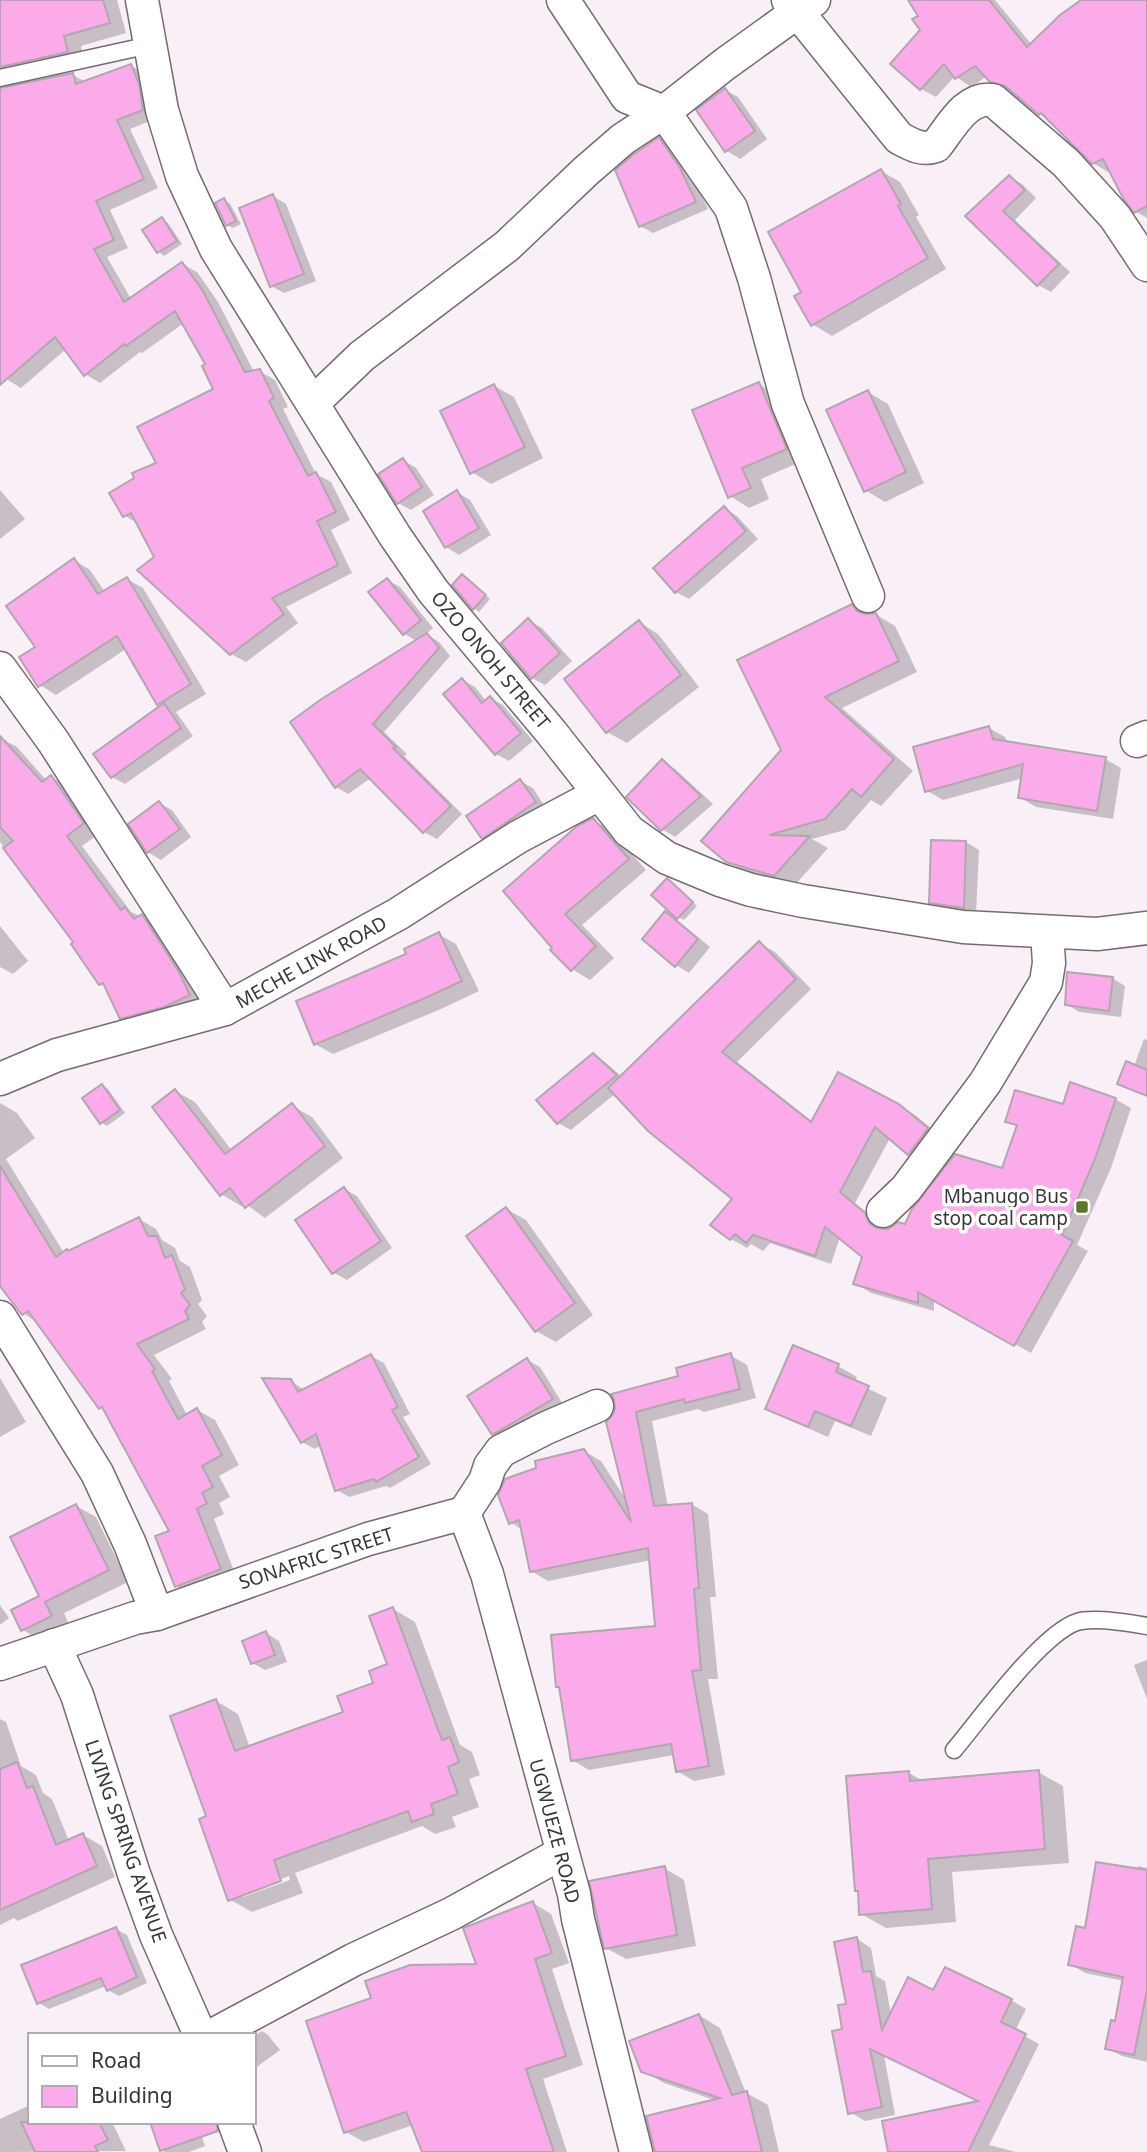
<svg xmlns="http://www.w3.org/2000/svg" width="1147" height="2152" viewBox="0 0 1147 2152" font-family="'Noto Sans',sans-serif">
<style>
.shadow{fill:#0003;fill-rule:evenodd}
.building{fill:#fbabe9;stroke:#b1a7ae;stroke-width:2}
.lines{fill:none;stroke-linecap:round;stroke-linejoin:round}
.lane-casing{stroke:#756c72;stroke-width:19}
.street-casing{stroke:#756c72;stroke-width:35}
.lane{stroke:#fff;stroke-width:16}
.street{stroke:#fff;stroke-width:32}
.poi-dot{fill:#5d7629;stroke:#fff;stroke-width:2.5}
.labels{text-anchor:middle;stroke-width:7;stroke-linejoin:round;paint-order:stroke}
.street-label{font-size:19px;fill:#383437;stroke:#fff}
.poi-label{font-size:19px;fill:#383437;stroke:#fff;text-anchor:end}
</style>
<rect width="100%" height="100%" fill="#f9eff7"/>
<g class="shadow">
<path d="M0 0H117L126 33 81 46 82 52 0 71Z"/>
<path d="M910 0H995L1032 45 1084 0H1147V218L1135 211 1111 170 1108 172 1093 163 1049 119 1014 92 1007 89 987 76 971 87 955 76 936 97 921 89 893 63 922 30 920 16Z"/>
<path d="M131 66 146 74 158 118 130 129 158 188 110 210 128 248 107 257 131 299 182 264 197 272 218 302 254 372 259 371 275 380 288 407 283 409 316 474 331 482 350 520 331 530 352 573 286 607 298 623 246 662 231 654 156 557 139 524 125 516 215 389 208 365 184 323 142 353 140 352 100 383 85 374 66 349 21 388 6 379 0 372V91L73 75 86 82Z"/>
<path d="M725 90 738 97 767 139 740 159 727 151 698 110Z"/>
<path d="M659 139 672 147 693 177 708 209 653 233 640 226Z"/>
<path d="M881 171 900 182 919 215 916 217 946 269 832 336 812 324 803 293Z"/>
<path d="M1010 177 1022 184 1036 198 1015 220 1070 272 1051 292 1038 285 968 216Z"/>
<path d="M273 196 286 204 316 281 284 293 271 286Z"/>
<path d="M224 200 230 204 241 224 233 228 227 225Z"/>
<path d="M162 219 168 223 182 244 164 256 159 252 145 231Z"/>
<path d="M759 384 778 395 805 460 761 479 769 499 749 508 730 496Z"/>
<path d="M494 386 514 397 543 458 491 484 472 472Z"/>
<path d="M868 392 888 404 924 483 885 502 865 490Z"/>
<path d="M403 460 416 468 434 495 411 510 398 503Z"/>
<path d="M0 490 25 519 0 539Z"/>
<path d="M457 492 470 500 491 535 459 555 446 547Z"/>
<path d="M724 508 737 516 758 539 689 599 676 592Z"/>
<path d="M74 560 90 570 105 592 127 579 143 588 206 694 176 712 193 736 125 784 112 777 163 706 159 703 126 649 56 695 40 685 37 648Z"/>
<path d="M387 580 400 587 433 628 426 634 439 642 450 656 384 732 407 754 404 756 462 814 437 839 424 832 371 778 348 794 336 787 417 641 404 634Z"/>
<path d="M468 580 490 599 479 612 474 608Z"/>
<path d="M852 606 868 615 875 614 895 626 917 672 842 708 913 771 881 806 871 800 845 830 812 839 828 848 794 886 747 873 727 861Z"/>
<path d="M529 621 542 628 572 661 545 685 532 678Z"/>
<path d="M639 622 658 634 699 687 627 743 607 732Z"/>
<path d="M462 680 475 687 486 701 490 698 503 705 533 741 509 761 496 754 446 694Z"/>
<path d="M989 728 1005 737 1007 743 1105 759 1121 768 1113 819 1036 807 1019 797 1023 778 943 800 926 790Z"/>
<path d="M0 738 17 747 46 780 51 777 68 786 100 833 82 846 131 912 159 925 205 1004 138 1027 121 1018 108 988 100 984 75 943 0 842Z"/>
<path d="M662 761 675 769 713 804 675 837 662 829Z"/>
<path d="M520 781 533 788 547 810 496 845 483 837Z"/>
<path d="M159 803 172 810 191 837 161 860 148 852 130 824Z"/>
<path d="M593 820 612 831 646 870 582 925 614 958 590 980 572 969 553 950Z"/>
<path d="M966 842 979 850 976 914 944 909 931 902Z"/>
<path d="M673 884 697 906 684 920 678 917Z"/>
<path d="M666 914 678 921 710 947 689 973 676 965Z"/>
<path d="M0 926 28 961 13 974 0 967Z"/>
<path d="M438 934 456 944 479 991 441 1009 333 1054 315 1044 409 955Z"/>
<path d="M759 943 775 952 811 989 737 1062 813 1122 898 1105 915 1115 943 1138 925 1163 890 1138 855 1203 881 1224 884 1230 906 1227 1003 1170 1018 1127 1007 1121 1064 1107 1115 1099 1131 1108 1111 1168 1077 1245 1088 1251 1031 1353 934 1299V1311L871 1293 855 1283 864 1256 840 1237 831 1264 770 1243 763 1251 751 1244 747 1248 731 1239 734 1199 616 1093 571 1130 558 1123 593 1055 606 1063 622 1077Z"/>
<path d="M1112 978 1125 986 1121 1017 1079 1012 1066 1004Z"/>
<path d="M1144 1039 1147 1040V1095L1134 1066Z"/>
<path d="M102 1086 108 1089 125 1113 107 1126 101 1122Z"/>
<path d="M175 1091 195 1102 232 1151 292 1106 312 1117 343 1158 265 1218 244 1203 241 1206 221 1194Z"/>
<path d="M0 1103 17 1113 35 1138 6 1159 64 1253 69 1252 139 1219 156 1229 162 1240 175 1248 180 1261 190 1267 202 1300 198 1304 207 1316 202 1322 206 1329 154 1355 172 1379 169 1381 187 1415 197 1410 215 1420 239 1465 219 1476 230 1497 219 1503 224 1514 214 1519 237 1579 194 1597 176 1586 171 1532 107 1412 101 1408 37 1322 24 1314 0 1286Z"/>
<path d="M344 1189 357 1196 392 1248 347 1280 334 1273Z"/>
<path d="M506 1209 526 1220 593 1315 556 1342 536 1331Z"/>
<path d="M730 1355 747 1365 756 1398 704 1412 698 1409 652 1421 668 1507 691 1504 708 1514 716 1597H710L718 1679H708L725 1775 694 1781 677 1771 674 1755 589 1770 572 1760 657 1628 651 1560 548 1581 531 1571 523 1530 510 1522 584 1451 601 1461 627 1501 608 1422 680 1378Z"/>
<path d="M371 1356 384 1363 410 1414 403 1417 431 1464 390 1488 386 1486 349 1497 337 1490 321 1445 315 1449 302 1442 290 1381 305 1390Z"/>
<path d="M527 1360 540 1367 564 1406 506 1441 493 1434Z"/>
<path d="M838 1366 857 1377 855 1382 887 1398 871 1436 835 1421 828 1437 787 1419 767 1408Z"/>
<path d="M0 1378 26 1422 0 1437Z"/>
<path d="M76 1506 96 1517 128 1582 64 1613 70 1627 42 1641 23 1630 41 1597Z"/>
<path d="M0 1605 9 1618 0 1625Z"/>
<path d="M393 1609 415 1622 460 1745 472 1752 480 1775 469 1779 479 1807 452 1817 456 1827 435 1834 422 1826 295 1873 303 1893 252 1912 229 1899 208 1817 216 1701 238 1714 250 1748 345 1713 376 1684 389 1665ZM289 1876 290 1880 243 1897V1893Z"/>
<path d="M266 1633 279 1641 287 1662 265 1670 252 1663Z"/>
<path d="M1147 1660V1699L1134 1665Z"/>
<path d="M0 1719 6 1722 21 1766 36 1775 43 1793 52 1799 69 1841 83 1835 102 1846 115 1877 18 1921 14 1918 0 1925Z"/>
<path d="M1038 1772 1063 1786 1069 1863 952 1872 956 1922 886 1928 861 1914 909 1773 923 1781Z"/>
<path d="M1138 1866 1147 1868V2062L1122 2056 1107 2048 1116 2023 1124 1981 1085 1973 1070 1964 1087 1930 1137 1870Z"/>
<path d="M664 1868 684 1880 696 1946 626 1959 606 1948Z"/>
<path d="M533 1903 551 1914 569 1963 552 1969 583 2065 543 2079 567 2152H424L413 2125 364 2142 346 2132 479 1966Z"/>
<path d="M116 1929 127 1935 147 1983 119 1996 108 1990 106 1986 49 2009 39 2003Z"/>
<path d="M857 1939 871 1948 876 1976 885 1981 891 2015 934 1992 1011 2000 1026 2009 1015 2031 1039 2044 989 2145 1016 2152H890L981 2102 884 2055 895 2115 865 2121 850 2112 844 2030Z"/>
<path d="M699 2015 720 2028 746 2093 768 2105 779 2152H657L717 2101 664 2083 643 2071Z"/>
<path d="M262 2031 268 2035 280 2050 254 2069V2036Z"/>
<path d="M30 2105V2122H112L126 2151 0 2152V2119Z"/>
<path d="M197 2122 205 2146 189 2152H165L161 2150Z"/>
</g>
<g class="building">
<path d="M0 0H103L110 23 64 36 68 52 0 67Z"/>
<path d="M908 0H989L1027 47 1060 15 1081 0H1147V206L1134 213 1123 198 1103 159 1092 164 1041 113 1039 115 1005 86 990 82 975 66 955 79 944 64 920 90 890 64 920 30 912 19 918 16Z"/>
<path d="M131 64 139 84 143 110 117 120 144 179 96 201 114 240 94 249 124 302 182 262 203 291 245 372 260 369 274 398 269 401 308 476 316 472 336 512 317 521 338 565 272 598 284 614 230 655 137 570 154 557 131 513 123 517 109 493 134 478 132 473 156 463 137 427 213 389 202 366 205 364 175 311 126 346 124 344 84 376 55 337 0 385V88L73 73 76 84Z"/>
<path d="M725 88 755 131 725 152 696 110Z"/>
<path d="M659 137 680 168 696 202 639 227 615 170 634 154Z"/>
<path d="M881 169 901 204 898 206 928 258 811 326 794 296 801 292 768 232Z"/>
<path d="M1009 175 1025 190 1003 211 1059 264 1037 286 965 216Z"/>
<path d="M273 194 304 274 270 287 239 208Z"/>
<path d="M224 198 236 221 226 226 215 203Z"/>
<path d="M162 217 177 241 157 253 142 230Z"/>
<path d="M759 382 787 449 742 468 751 488 728 498 692 410Z"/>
<path d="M494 384 525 447 470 474 440 411Z"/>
<path d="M868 390 906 472 864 492 826 410Z"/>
<path d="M403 458 422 487 397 504 378 474Z"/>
<path d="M457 490 479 528 445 548 423 511Z"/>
<path d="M724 506 746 531 675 593 653 568Z"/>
<path d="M74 558 98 594 127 577 191 684 157 705 117 636 38 687 19 657 35 647 6 606Z"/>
<path d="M462 574 486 595 473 610 452 585Z"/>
<path d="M387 578 421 620 403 635 368 592Z"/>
<path d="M852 604 857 611 865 614 876 613 899 661 825 697 894 759 861 797 852 789 825 819 769 835 810 836 774 876 726 862 701 841 781 750 737 660Z"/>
<path d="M528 618 560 653 531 679 501 643Z"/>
<path d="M639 620 681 675 606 733 564 679Z"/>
<path d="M427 633 439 648 373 724 396 747 393 748 451 806 423 833 360 769 335 788 290 722 320 700Z"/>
<path d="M462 678 482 703 490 696 521 733 495 755 443 694Z"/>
<path d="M164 703 181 728 111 778 93 754Z"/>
<path d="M989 726 993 739 1106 757 1097 811 1018 798 1023 764 925 792 913 747Z"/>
<path d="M0 736 42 782 51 775 84 823 67 836 121 910 125 907 134 919 142 914 179 972 190 995 164 1007 120 1019 103 983 99 985 71 944 73 942 3 848 13 841 0 827Z"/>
<path d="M662 759 701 796 661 831 626 797Z"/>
<path d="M520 779 536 802 482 839 466 816Z"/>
<path d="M159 801 180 829 147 853 128 824Z"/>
<path d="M593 818 629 859 565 914 596 946 571 971 550 950 552 948 503 891 577 826Z"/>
<path d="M931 840 966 841 964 908 929 903Z"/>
<path d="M667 878 693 902 677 919 651 895Z"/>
<path d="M665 911 698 939 675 967 642 939Z"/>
<path d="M439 932 462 981 423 999 314 1045 296 1001 406 954 404 949Z"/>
<path d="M759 941 796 979 722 1052 811 1122 838 1072 899 1104 928 1128 908 1155 875 1127 840 1192 865 1213 869 1223 877 1228 888 1229 898 1222 905 1224 912 1209 955 1154 1002 1168 1017 1125 1005 1122 1015 1090 1063 1104 1070 1082 1116 1098 1095 1159 1062 1235 1073 1241 1014 1346 918 1292V1303L853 1284 862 1257 825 1227 815 1256 753 1235 746 1243 735 1234 730 1240 710 1225 732 1199 648 1131 608 1088Z"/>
<path d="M1067 972 1113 977 1109 1011 1065 1005Z"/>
<path d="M593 1053 617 1075 557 1124 536 1100Z"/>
<path d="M1126 1061 1147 1070V1096L1117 1084Z"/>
<path d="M102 1084 120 1110 100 1124 82 1098Z"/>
<path d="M175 1089 225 1154 292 1103 325 1146 245 1208 230 1188 220 1196 152 1107Z"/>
<path d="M0 1166 56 1257 67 1249 68 1251 139 1217 148 1236H157L165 1258 172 1255 185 1289 181 1293 190 1305 185 1311 189 1319 137 1344 155 1369 152 1371 178 1419 197 1408 222 1455 202 1466 213 1487 202 1493 207 1503 197 1509 221 1569 175 1587 155 1536 169 1531 102 1407 99 1409 28 1311 22 1315 0 1286Z"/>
<path d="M344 1187 381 1241 332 1274 295 1220Z"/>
<path d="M506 1207 575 1303 535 1332 466 1236Z"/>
<path d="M793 1345 839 1364 836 1372 869 1386 851 1426 815 1411 808 1427 765 1409Z"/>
<path d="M731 1353 740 1389 685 1403 684 1399 636 1412 654 1506 692 1503 699 1588 694 1589 701 1670 692 1671 709 1766 676 1772 671 1744 571 1761 559 1687H556L551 1635 655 1626 648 1548 530 1572 519 1520 509 1524 498 1495 505 1479 536 1468 535 1461 584 1449 631 1522 606 1422 612 1416 615 1409 614 1399 611 1394 678 1376 676 1368Z"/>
<path d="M371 1354 398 1407 392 1410 419 1457 376 1482 374 1479 335 1491 316 1434 301 1443 262 1378 291 1379 298 1392Z"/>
<path d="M527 1358 553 1399 492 1435 467 1396Z"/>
<path d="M76 1504 109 1570 45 1602 52 1616 21 1631 11 1610 39 1596 10 1537Z"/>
<path d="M393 1607 442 1740 450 1737 459 1762 448 1767 458 1794 431 1804 434 1814 412 1822 408 1811 274 1860 281 1881 228 1901 199 1819 206 1816 170 1716 216 1699 235 1751 343 1712 337 1696 373 1683 369 1671 387 1664 369 1616Z"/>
<path d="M266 1631 275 1655 251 1664 242 1641Z"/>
<path d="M17 1762 27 1788 33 1786 56 1845 83 1833 97 1866 0 1910V1769Z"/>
<path d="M1039 1770 1045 1849 928 1859 932 1909 859 1915 858 1891H855L846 1776 909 1771 910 1781Z"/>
<path d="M1096 1862 1147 1870V1990L1134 2055 1105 2049 1111 2020 1115 2021 1123 1977 1068 1965 1076 1926 1085 1928Z"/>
<path d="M665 1866 677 1935 604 1949 589 1881Z"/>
<path d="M533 1901 552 1953 535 1959 566 2056 526 2069 554 2152H422L406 2112 344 2133 306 2021 371 1998 365 1981 410 1965 476 1964 463 1928Z"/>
<path d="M116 1927 137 1977 107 1991 101 1978 37 2004 21 1965Z"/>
<path d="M857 1937 863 1972 871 1971 882 2030 908 1977 933 1990 945 1967 1012 1999 1001 2022 1026 2034 968 2152H888L882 2121 978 2101 870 2049 882 2107 848 2114 832 2031 842 2029 838 2005 846 2004 834 1942Z"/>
<path d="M699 2014 732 2095 747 2091 762 2152H655L646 2116 720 2098 641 2072 629 2041Z"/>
<path d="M21 2122H99L108 2140 95 2146 98 2152H35Z"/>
<path d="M150 2122H216L218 2131 160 2151Z"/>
</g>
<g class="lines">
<defs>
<g id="lane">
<path d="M0 78 150 45"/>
<path d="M954 1750C981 1718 1041 1634 1077 1622 1092 1617 1130 1623 1147 1626"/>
</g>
<g id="street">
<path d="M142 0 162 110 182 176 216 249 395 536 433 591 551 732 629 831 667 858 720 880 751 890 803 901 963 927 1097 934 1147 928"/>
<path d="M563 0 627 97 664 112 731 208 754 278 788 404 868 596"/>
<path d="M788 0 899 138C912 145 922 151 936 146 951 127 966 96 993 100L1066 163 1115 217 1147 265"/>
<path d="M313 403 362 356 507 246 586 171 623 139 664 112 725 64 814 0"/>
<path d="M0 668 53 741 225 1009"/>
<path d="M1137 741 1147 737"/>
<path d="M0 1079 57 1055 225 1009 398 914 518 837 599 794"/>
<path d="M883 1211 906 1189 985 1083 1046 982 1049 963 1047 932"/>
<path d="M0 1317 97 1473 130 1544 157 1614"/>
<path d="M464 1513 487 1574 574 1894 578 1919 636 2152"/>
<path d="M54 1645 77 1695 134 1874 156 1935 200 2035"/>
<path d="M0 1664 135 1618 157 1614 368 1539 464 1513 485 1481 490 1466 501 1451 546 1428 597 1406"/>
<path d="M213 2035 353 1960 451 1914 562 1853"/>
<path d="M234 2122 245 2152"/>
</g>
</defs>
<use href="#lane" class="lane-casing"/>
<use href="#street" class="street-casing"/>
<use href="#lane" class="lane"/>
<use href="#street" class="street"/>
</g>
<rect class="poi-dot" x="1075" y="1200" width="14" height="14" rx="3.5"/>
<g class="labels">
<g class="street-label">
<text transform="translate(491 660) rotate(50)" y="7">OZO ONOH STREET</text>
<text transform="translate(311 962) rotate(-29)" y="7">MECHE LINK ROAD</text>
<text transform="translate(316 1558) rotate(-18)" y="7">SONAFRIC STREET</text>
<text transform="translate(555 1831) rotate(75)" y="7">UGWUEZE ROAD</text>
<text transform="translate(126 1841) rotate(71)" y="7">LIVING SPRING AVENUE</text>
</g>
<g class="poi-label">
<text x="1068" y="1203">Mbanugo Bus<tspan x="1068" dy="22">stop coal camp</tspan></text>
</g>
</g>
<rect x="28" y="2033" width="228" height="91" fill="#ffffff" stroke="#afaeaf" stroke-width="2"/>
<rect x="42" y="2056" width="35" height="10" fill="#ffffff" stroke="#afaeaf" stroke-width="2"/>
<text x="91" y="2068" font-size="21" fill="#383437">Road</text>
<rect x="42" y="2086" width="35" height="21" fill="#fbabe9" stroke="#afaeaf" stroke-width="2"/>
<text x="91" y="2103" font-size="21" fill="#383437">Building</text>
</svg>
